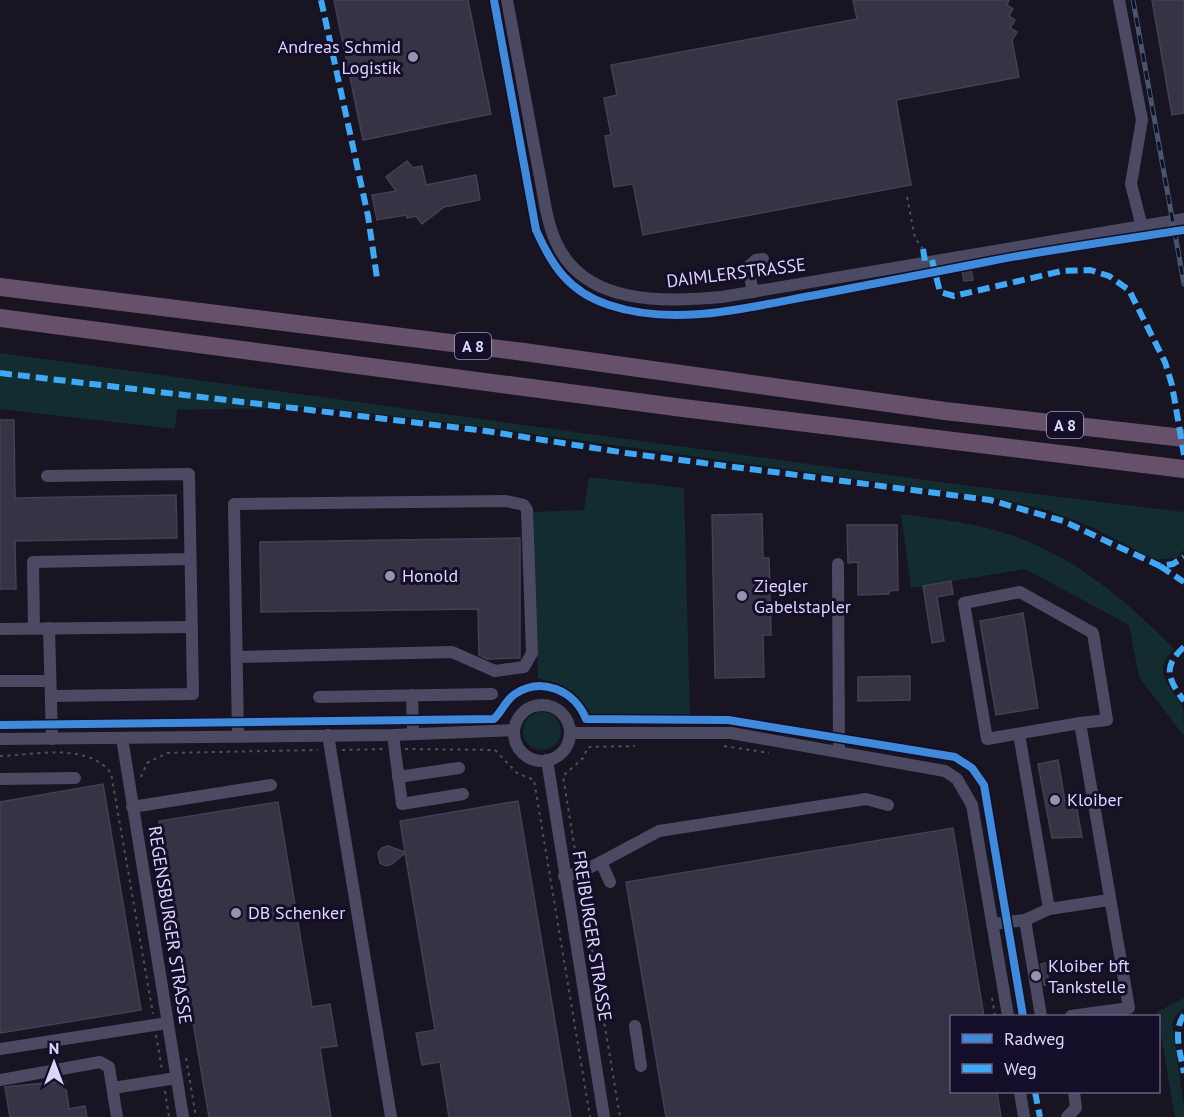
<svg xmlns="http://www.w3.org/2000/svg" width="1184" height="1117" viewBox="0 0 1184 1117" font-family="'PT Sans',sans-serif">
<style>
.green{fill:#122c30}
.building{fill:#373244;stroke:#453f56;stroke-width:1.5}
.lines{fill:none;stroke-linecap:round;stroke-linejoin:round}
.path{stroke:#475364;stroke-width:2;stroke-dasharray:3 4.5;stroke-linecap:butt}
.minor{stroke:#4c4963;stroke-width:12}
.highway{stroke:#675069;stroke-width:18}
.rail-casing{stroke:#46576d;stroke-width:5}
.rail{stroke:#150e28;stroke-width:3;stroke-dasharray:9;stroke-linecap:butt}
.quiet{stroke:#3fa9f5;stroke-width:6;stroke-dasharray:12 6;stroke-linecap:butt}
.cycleway-casing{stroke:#150e28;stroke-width:11}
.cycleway{stroke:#408adc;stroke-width:8}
.poi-dot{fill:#9991b2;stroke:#150e28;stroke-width:2}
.labels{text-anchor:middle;stroke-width:6;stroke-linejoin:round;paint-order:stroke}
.shield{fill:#150e28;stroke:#a299be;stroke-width:1.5}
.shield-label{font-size:16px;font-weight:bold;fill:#ded5ff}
.poi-label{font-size:18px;fill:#ded5ff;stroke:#150e28;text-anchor:start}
.street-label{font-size:18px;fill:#ded5ff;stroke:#150e28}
</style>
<rect width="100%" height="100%" fill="#181422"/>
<g class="green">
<path d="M0 353 955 484 1184 512V550L1176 558 1155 560 1094 528 1047 510 1000 499 476 426 318 407 177 410 175 429 0 409Z"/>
<path d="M589 477 684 488 690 717H588C578 694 561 684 538 678L532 512 584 510Z"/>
<path d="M901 514C938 519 978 523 1014 536 1077 558 1128 602 1174 649 1150 674 1171 684 1183 708 1184 715 1184 728 1184 736L1139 677 1129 625 1025 569 911 588Z"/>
<circle cx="542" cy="731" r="19"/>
<path d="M1184 998V1008L1175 1016 1172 1024 1184 1106V1117H1175L1157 1012Z"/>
</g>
<g class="building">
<path d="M334 0H468L491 114 363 140Z"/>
<path d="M853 0H1009L1007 5 1013 9 1009 16 1015 20 1010 28 1017 32 1012 40 1019 77 896 100 911 185 643 235 633 184 614 187 605 136 611 135 604 98 617 95 611 65 857 19Z"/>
<path d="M1152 0H1184V113L1172 115Z"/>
<path d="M407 161 413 168 422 166 426 185 476 175 480 200 444 207 422 224 416 216 407 218 406 215 377 220 372 195 396 191 386 177Z"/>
<path d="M971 269 973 280 964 281 962 271Z"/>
<path d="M0 420H14L15 498 176 495 177 538 15 541 16 589H0Z"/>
<path d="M762 514 763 558H769L771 635H763L764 677 715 678 712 515Z"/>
<path d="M847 525H897L898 590 889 591V594L858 595V562L848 563Z"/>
<path d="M520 538V658L487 659 479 655 478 609 261 612 260 542Z"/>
<path d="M951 581 953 594 937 597 944 641 932 643 923 586Z"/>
<path d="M1023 613 1038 708 996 715 980 621Z"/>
<path d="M910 676V700L858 701V677Z"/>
<path d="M1058 760 1065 801 1075 799 1082 837 1052 838 1038 764Z"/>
<path d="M103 784 141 1010 0 1033V802Z"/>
<path d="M518 801 571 1117H449L440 1062 422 1065 416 1033 435 1030 405 853 392 864 386 866 380 863 378 853 382 848 388 846 405 852 400 821Z"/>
<path d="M278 802 312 1007 330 1004 337 1046 320 1048 331 1117H209L159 821Z"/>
<path d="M953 828 984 1017H951V1092H997L1001 1117H666L626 882Z"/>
<path d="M1046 963 1049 984 1044 985 1041 964Z"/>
<path d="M65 1081 69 1109 85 1106 87 1117H10L5 1087Z"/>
</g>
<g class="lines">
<g class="path">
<path d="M494 0 536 230C541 241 544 254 551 264 613 348 757 306 842 290"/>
<path d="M907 197 915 238 923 249"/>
<path d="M724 746 769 753"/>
<path d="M405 749 495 750 517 773 534 780 590 1117"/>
<path d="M342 750 384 749"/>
<path d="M0 756C35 755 87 742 111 773L153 1014"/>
<path d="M141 777 147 763 167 753 318 750"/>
<path d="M577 863 563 776 583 758 588 747 635 746"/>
<path d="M581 883 620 1117"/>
<path d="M992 998 995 1016"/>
<path d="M156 1035 162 1070"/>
<path d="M186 1058 196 1117"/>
<path d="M165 1091 169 1117"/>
</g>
<g class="minor">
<path d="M507 0C517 54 527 108 537 162 543 188 545 218 556 242 584 306 665 302 722 297L1184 219"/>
<path d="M1119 0 1142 120 1131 184 1142 227"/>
<path d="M753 292 748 267 756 260 763 259"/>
<path d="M47 476 189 474 193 694 51 696"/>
<path d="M838 564 839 751"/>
<path d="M34 628 33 562 190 559"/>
<path d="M49 628 52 739"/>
<path d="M0 629 192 627"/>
<path d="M238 657 452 652 495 671 524 667 532 653 527 510 524 505 506 501 234 504 238 736"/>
<path d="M0 681H50"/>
<path d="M412 695 413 734"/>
<path d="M319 697 492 694"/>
<circle cx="542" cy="733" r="28"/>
<path d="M570 733H731L945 771 957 779 972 805 1008 1016"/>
<path d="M1019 734 1049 909"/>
<path d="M328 735 391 1117"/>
<path d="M393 735 402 804 463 794"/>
<path d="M122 738 183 1117"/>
<path d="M0 739 393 735 514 730"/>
<path d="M547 760 604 1117"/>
<path d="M398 777 459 768"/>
<path d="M0 779 75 778"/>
<path d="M132 807 271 785"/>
<path d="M601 862 610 882"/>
<path d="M564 876 579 873 601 862 659 831 866 799 888 805"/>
<path d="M1025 920 1041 1016"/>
<path d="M992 924 1025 920 1049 909 1109 900"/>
<path d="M1071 1016 1129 1008 1080 723 1107 720 1093 633 1020 592 964 603 987 739 1080 723"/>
<path d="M635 1026 641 1066"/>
<path d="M0 1049 167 1023"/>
<path d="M0 1080 100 1062 109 1067 117 1117"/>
<path d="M113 1088 176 1078"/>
<path d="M1020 1092 1024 1117"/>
<path d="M1067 1117 1076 1108 1074 1092"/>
</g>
<g class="highway">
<path d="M0 287 524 352 945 411 1184 438"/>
<path d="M0 318 683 408 1184 469"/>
</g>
<defs>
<path id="rail" d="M1133 0 1184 284"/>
</defs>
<use href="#rail" class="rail-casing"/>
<use href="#rail" class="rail"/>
<g class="quiet">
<path d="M321 0 368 216 377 278"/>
<path d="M923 249 925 261"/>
<path d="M932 260 940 292 954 296 1062 271 1090 270 1109 276 1129 290 1165 362 1172 385 1184 455"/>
<path d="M0 373 486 431 626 453 990 500 1063 521 1160 566 1173 564 1184 557"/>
<path d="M1160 566 1184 582"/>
<path d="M1184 647C1162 667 1168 679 1184 701"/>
<path d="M1184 1015C1172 1031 1181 1054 1184 1073"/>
<path d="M1035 1092 1040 1117"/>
</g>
<defs>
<g id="cycleway">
<path d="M494 0 536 230C552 266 569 292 609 305 677 328 753 306 821 294 876 283 931 273 986 262 1052 249 1118 240 1184 230"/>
<path d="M0 725 494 719C502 711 506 700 515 694 542 676 575 691 586 719L728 720 955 757 972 768 984 785 1023 1016"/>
</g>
</defs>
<use href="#cycleway" class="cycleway-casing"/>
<use href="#cycleway" class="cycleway"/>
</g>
<g class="poi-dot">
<circle cx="413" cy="57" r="6"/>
<circle cx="390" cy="576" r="6"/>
<circle cx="742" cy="596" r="6"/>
<circle cx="1055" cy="800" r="6"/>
<circle cx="236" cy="913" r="6"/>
<circle cx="1036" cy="976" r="6"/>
</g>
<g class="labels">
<g class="shield">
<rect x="455" y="333" width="36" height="26" rx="4.5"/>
<rect x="1047" y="412" width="36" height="26" rx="4.5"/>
</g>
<g class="shield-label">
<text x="473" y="352">A 8</text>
<text x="1065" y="431">A 8</text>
</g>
<g class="poi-label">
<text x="401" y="53" text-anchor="end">Andreas Schmid<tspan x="401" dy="21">Logistik</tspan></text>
<text x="402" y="582">Honold</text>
<text x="754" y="592">Ziegler<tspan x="754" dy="21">Gabelstapler</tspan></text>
<text x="1067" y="806">Kloiber</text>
<text x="248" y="919">DB Schenker</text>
<text x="1048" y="972">Kloiber bft<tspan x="1048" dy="21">Tankstelle</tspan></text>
</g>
<g class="street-label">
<text transform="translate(736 273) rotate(-7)" y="6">DAIMLERSTRASSE</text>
<text transform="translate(170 925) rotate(81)" y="6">REGENSBURGER STRASSE</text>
<text transform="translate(592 936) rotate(81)" y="6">FREIBURGER STRASSE</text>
</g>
</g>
<rect x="950" y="1015" width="210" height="78" fill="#150e28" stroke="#655e7e" stroke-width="1.5"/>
<rect x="962" y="1034" width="30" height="9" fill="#408adc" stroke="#655e7e" stroke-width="1.5"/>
<text x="1004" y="1045" font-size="18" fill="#ded5ff">Radweg</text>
<rect x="962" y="1064" width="30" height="9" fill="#3fa9f5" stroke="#655e7e" stroke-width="1.5"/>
<text x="1004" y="1075" font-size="18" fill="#ded5ff">Weg</text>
<g transform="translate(54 1063)" stroke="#150e28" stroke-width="4.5" paint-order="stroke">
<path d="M0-4.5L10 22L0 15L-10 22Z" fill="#ded5ff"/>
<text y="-9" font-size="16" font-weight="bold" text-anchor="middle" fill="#ded5ff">N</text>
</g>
</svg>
